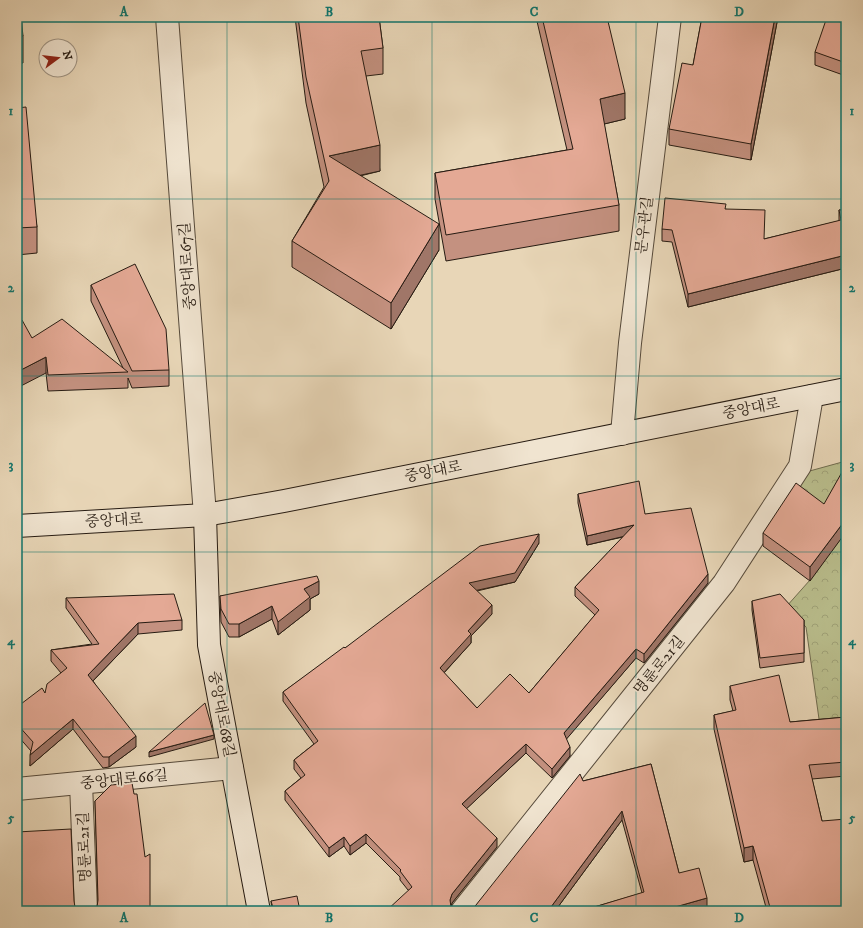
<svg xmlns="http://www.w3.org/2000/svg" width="863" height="928" viewBox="0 0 863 928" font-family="'IM FELL DW Pica','Noto Serif KR',serif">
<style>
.forest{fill:url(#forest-crowns);stroke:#706c4f}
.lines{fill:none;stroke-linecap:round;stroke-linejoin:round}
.street-casing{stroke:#564a3b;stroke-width:24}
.secondary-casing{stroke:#261b12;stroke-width:24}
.street{stroke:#f0e4d0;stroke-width:22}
.secondary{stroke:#f0e4d0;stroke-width:22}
.wall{fill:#c49180;stroke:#261b12}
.shaded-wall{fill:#a07668;stroke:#261b12}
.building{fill:#e4a995;stroke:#261b12}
.grid{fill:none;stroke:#0f766e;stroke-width:1;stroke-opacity:0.55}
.labels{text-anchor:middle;stroke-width:3.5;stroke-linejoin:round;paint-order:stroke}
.street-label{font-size:15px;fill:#261b12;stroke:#f0e4d0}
.neatline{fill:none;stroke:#0f766e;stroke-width:1.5}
.grid-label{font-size:13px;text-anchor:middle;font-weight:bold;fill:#0f766e}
</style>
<defs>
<pattern id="forest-crowns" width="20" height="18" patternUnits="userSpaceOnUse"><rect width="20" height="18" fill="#b9bd8c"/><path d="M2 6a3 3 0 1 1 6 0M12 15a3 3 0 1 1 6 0" fill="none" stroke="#9fa278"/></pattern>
</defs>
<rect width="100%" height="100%" fill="#e8d6b7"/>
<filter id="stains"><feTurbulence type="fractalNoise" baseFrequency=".005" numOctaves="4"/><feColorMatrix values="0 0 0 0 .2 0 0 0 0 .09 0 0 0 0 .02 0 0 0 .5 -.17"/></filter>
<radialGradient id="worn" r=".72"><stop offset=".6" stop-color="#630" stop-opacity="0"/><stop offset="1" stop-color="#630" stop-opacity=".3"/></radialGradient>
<path class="forest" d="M846 461V723L820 726 806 627 786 607 810 580 845 533 793 493 806 472Z"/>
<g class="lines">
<defs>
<g id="street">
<path d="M167 17 205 515"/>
<path d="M622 434 630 343 670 17"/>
<path d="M81 783 86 911"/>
<path d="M17 789 232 768"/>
<path d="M462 911 724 583 800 466 812 396"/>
</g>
<g id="secondary">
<path d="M205 515 209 645 259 911"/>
<path d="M17 526 205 515 284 501 846 389"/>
</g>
</defs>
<use href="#street" class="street-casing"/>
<use href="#secondary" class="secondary-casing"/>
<use href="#street" class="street"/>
<use href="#secondary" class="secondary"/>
</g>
<g class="wall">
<path d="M17 17 23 36V63H17Z"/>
<path d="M295 17H379L383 48V74L366 76 380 171 360 176 439 250 391 329 292 267V241L324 187 306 103Z"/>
<path d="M536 17H607L625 119 604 124 619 205V231L446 261 435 199V173L567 150Z"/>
<path d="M702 17H778L751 160 669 145V129L693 65Z"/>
<path d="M846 24V76L815 65V52Z"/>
<path d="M17 108 37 227V253L17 255Z"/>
<path d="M726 209 764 239 839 221V210H846V268L688 307 672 242 662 241V229Z"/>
<path d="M91 285 169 370V386L132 388 128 378V388L48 391 46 373 32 338 123 368 91 301Z"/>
<path d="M578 494 645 514 708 583 644 663 636 658 566 739 570 756 552 778 526 753 466 809 497 847 452 903 451 907 408 890 400 880V877L366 843 350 855 344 846 329 857 285 800V791L301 778 294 769V760L314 744 283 701V692L345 648 539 543 515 582 477 591 492 614 471 636V643L444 673 477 708 529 693 595 615 575 596V587L623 537 587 545 578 503Z"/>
<path d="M824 504 810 581 763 546V533Z"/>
<path d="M319 594 310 599V610L278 635 272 619 239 637H229L221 622 220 596Z"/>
<path d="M66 598 182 620V630L138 634 93 681 136 747 109 767 103 768 73 729 30 766 31 751 17 735V707L45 693 61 673 51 661V650L92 644 66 608Z"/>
<path d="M752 601 804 620V662L760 668 752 610Z"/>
<path d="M730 686 790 722 846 717V776L812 779 822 821 846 911H767L753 860 744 862 714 729V715L733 711 730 700Z"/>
<path d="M651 764 679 873 707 907 694 911H581L642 893 622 820 555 911H470L472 910 583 781Z"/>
<path d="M134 794 97 907 98 901 95 801Z"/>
<path d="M271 901 300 911H272Z"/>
</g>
<g class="shaded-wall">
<path d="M775 17H778L751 160V144Z"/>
<path d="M625 93V119L600 125V99Z"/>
<path d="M380 145V171L329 182V156Z"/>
<path d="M439 224V250L391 329V303Z"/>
<path d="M846 255V268L688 307V294Z"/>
<path d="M46 357V373L17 388V372Z"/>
<path d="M846 519V532L810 581V567Z"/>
<path d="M634 525V534L587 545V536Z"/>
<path d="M539 534V543L515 582 469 592V583Z"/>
<path d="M708 574V583L644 663V654Z"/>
<path d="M319 581V594L310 599V610L278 635V622L304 589Z"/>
<path d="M492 605V614L471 636V643L440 677V668L468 631Z"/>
<path d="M272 606V619L239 637V624Z"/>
<path d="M21 613V623L17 626V616Z"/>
<path d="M138 623V634L88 686V675Z"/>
<path d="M636 649V658L564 742V733Z"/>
<path d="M73 719V729L30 766V755Z"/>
<path d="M214 735V739L149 757V752Z"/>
<path d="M136 736V747L109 767V757Z"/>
<path d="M526 744V753L462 813V804Z"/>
<path d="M570 747V756L552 778V769Z"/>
<path d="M622 811V820L555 911H548Z"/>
<path d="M366 834V843L350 855V846Z"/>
<path d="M344 837V846L329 857V848Z"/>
<path d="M497 838V847L452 903 450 910V900L452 894Z"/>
<path d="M753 846V860L744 862V848Z"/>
<path d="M707 898V907L694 911H661Z"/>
</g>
<g class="building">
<path d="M17 17H21L23 36 17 37Z"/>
<path d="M298 17H379L383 48 361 51 380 145 329 156 439 224 391 303 292 241 329 181 306 77Z"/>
<path d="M542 17H607L625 93 600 99 619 205 446 235 435 173 573 149Z"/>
<path d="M702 17H775L751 144 669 129 682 63 693 65Z"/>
<path d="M827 17 846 24V63L815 52Z"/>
<path d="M26 107 37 227 17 228V108Z"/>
<path d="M665 198 726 204 725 209 765 210 764 239 841 220 839 210H846V255L688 294 672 230 662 229Z"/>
<path d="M135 264 166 329 169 370 132 371 91 285Z"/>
<path d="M62 319 128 372 48 375 46 357 17 372V323L22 320 32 338Z"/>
<path d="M846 465V519L810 567 763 533 796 483 824 504Z"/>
<path d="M639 481 645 514 691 508 708 574 644 654 636 649 564 733 570 747 552 769 526 744 462 804 497 838 452 894 450 900 451 907 454 911H386L412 887 400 871 401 870 366 834 350 846 344 837 329 848 285 791 305 775 294 760 318 741 283 692 344 647 345 648 480 546 539 534 515 573 469 583 492 605 468 631 471 634 440 668 477 708 510 674 529 693 599 610 575 587 634 525 587 536 578 494Z"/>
<path d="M317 576 319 581 304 589 310 597 278 622 272 606 239 624H229L221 609 220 596Z"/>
<path d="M174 594 182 620 138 623 88 675 136 736 109 757H103L73 719 30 755 33 742 17 724V707L42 688 45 693 47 684 67 668 51 650 99 644 66 598Z"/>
<path d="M780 594 804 620V653L760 658 752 601Z"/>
<path d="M17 613H21L17 616Z"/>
<path d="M779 675 790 722 846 717V762L809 765 822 821 846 819V911H771L753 846 744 848 714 715 736 710 730 686Z"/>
<path d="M205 703 214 735 149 752Z"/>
<path d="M651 764 679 873 699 868 707 898 661 911H581L644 892 622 811 548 911H470L472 910 580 774 583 781Z"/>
<path d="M132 783 134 794H137L145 857 150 854V911H92L97 907 98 900 95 801 111 785Z"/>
<path d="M71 829 74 901 75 907 80 911H17V832Z"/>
<path d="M297 896 300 911H274L271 901Z"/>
</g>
<path class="grid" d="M227 17V911M432 17V911M636 17V911M17 199H846M17 376H846M17 552H846M17 729H846"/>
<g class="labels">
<g class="street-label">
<text transform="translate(644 225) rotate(-83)" y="5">문우관길</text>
<text transform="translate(187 266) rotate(-94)" y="5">중앙대로67길</text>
<text transform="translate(751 408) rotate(-11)" y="5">중앙대로</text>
<text transform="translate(433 471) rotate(-11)" y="5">중앙대로</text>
<text transform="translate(114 520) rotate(-3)" y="5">중앙대로</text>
<text transform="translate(659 665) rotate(-51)" y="5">명륜로21길</text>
<text transform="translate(222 714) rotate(79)" y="5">중앙대로68길</text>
<text transform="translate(124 779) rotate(-6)" y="5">중앙대로66길</text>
<text transform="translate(84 847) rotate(-92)" y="5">명륜로21길</text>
</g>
</g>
<rect width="863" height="928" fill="none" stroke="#e8d6b7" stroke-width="44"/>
<g transform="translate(58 58) rotate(75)"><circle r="19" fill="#f0e4d0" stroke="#9f9484"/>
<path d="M0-3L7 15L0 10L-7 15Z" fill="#8f2418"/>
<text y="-6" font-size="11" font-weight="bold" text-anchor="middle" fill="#261b12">N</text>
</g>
<rect x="22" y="22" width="819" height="884" class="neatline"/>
<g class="grid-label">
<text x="124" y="16">A</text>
<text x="329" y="16">B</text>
<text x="534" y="16">C</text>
<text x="739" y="16">D</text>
<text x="11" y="115">1</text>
<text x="852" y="115">1</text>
<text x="11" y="292">2</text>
<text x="852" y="292">2</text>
<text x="11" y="469">3</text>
<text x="852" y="469">3</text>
<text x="11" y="645">4</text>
<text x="852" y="645">4</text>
<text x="11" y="822">5</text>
<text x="852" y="822">5</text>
<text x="124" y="922">A</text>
<text x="329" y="922">B</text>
<text x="534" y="922">C</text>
<text x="739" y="922">D</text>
</g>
<rect width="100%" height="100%" filter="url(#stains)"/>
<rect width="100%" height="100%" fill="url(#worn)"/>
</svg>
